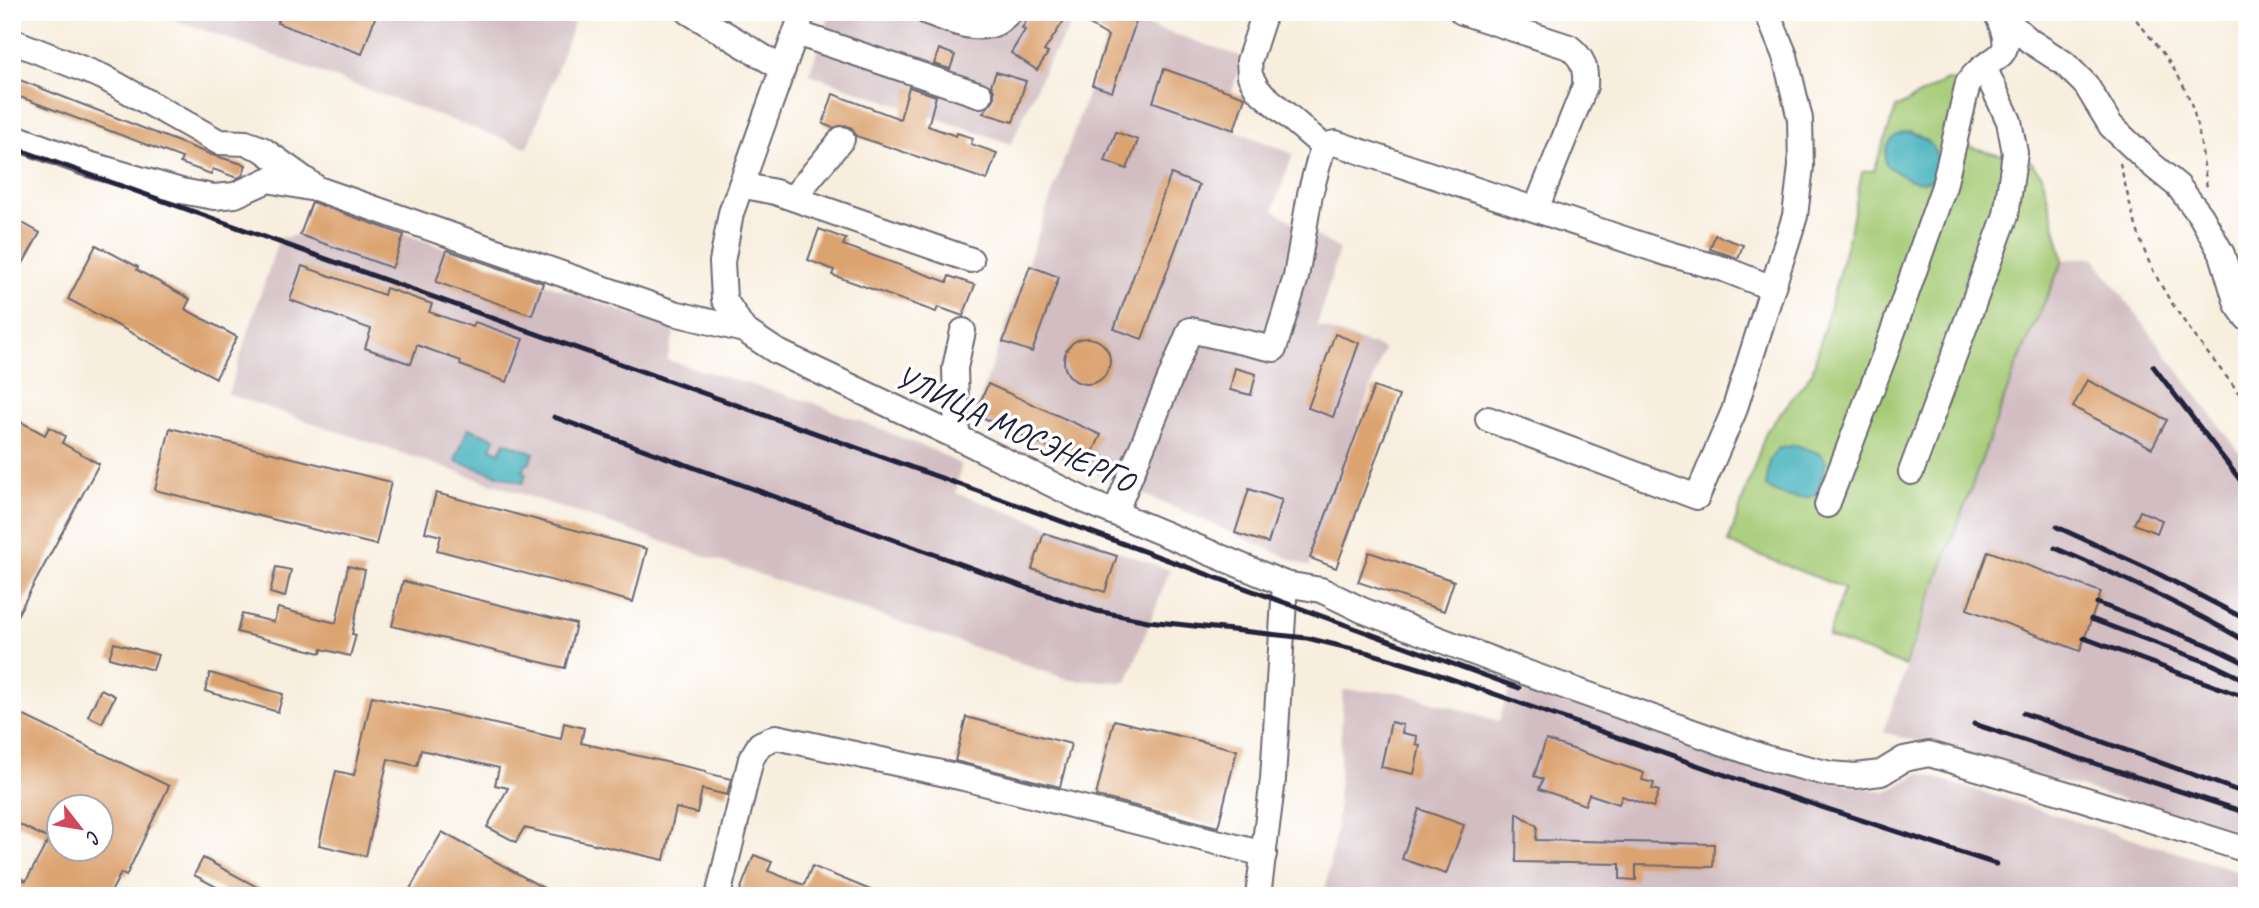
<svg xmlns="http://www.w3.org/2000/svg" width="2259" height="908" viewBox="0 0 2259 908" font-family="Caveat,sans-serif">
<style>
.industrial{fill:#d2bec2}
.green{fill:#a5ca74;stroke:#647658;stroke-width:2}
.water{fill:#41b0bc;stroke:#32697c;stroke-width:2}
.building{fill:#dba36f;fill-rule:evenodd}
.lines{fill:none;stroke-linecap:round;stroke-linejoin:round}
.minor-casing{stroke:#6d6974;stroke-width:28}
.path{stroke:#6d6974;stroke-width:2.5;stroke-dasharray:5 5;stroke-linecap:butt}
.minor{stroke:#fff;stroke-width:24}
.rail{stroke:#22223b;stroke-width:5}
.labels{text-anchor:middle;stroke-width:7;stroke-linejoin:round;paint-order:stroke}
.street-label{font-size:33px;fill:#22223b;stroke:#fff}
</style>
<rect width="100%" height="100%" fill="#fff"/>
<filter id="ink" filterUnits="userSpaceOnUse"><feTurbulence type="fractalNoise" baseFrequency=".0143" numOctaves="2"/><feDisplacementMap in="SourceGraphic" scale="14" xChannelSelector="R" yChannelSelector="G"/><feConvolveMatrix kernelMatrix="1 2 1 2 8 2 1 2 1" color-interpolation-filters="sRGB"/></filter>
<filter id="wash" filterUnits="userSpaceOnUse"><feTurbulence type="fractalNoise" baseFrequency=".00686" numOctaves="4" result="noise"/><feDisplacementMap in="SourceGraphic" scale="28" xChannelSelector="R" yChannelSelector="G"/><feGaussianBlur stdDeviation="1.57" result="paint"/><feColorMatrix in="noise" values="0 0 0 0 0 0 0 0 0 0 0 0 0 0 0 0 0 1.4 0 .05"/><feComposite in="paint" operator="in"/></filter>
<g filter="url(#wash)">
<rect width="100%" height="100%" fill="#f8eede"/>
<g class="industrial">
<path d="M154 12H578L528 148Z"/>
<path d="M831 12H1079L1045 68 1011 144 809 74Z"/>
<path d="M1115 15 1241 56 1224 126 1293 154 1273 210 1339 249 1317 326 1384 349 1309 567 973 419Z"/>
<path d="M312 201 675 330 667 360 814 403 935 451 961 465 956 493 1170 570 1127 682 1070 680 228 394 279 238 300 235Z"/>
<path d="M2093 257 2247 462V834L1883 732 2016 367 2063 260Z"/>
<path d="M1513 679 1760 768 1887 792 1920 773 2247 874V896H1324L1337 823 1343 690 1399 692 1499 721Z"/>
</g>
<path class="green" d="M1947 80 1960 83 1948 142 2031 162 2042 175 2063 260 2016 367 1905 666 1828 637 1844 588 1728 543 1766 432 1812 373 1850 232 1862 172 1874 170 1896 108Z"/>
<g class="water">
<path d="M1910 132C1933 142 1940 150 1938 175 1922 190 1901 176 1886 165 1883 147 1891 133 1910 132Z"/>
<path d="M468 428 495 438 491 448 500 452 505 442 534 453 529 464 526 463 523 472 526 474 523 483 455 461Z"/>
<path d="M1796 445 1821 454 1826 462 1820 487 1814 496C1797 500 1780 497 1766 486L1770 460 1777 449Z"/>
</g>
<g id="blocks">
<g class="building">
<path d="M281 12H377L362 54 277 23Z"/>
<path d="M1032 12H1108L1136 22 1112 92 1092 85 1108 36 1069 13 1044 51 1048 53 1037 70 1011 53 1025 30 1022 28Z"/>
<path d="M939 49 955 55 950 69 934 64Z"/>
<path d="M1164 69 1245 97 1234 130 1153 102Z"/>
<path d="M996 72 1026 81 1013 122 983 113 994 99V91L991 85Z"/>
<path d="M12 77 212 155 246 165 242 176 237 178 213 169 211 174 180 163 182 158 12 94Z"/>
<path d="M909 87 936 96 928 126 956 136 957 133 973 138 971 144 997 153 987 180 856 136 852 128 845 125 833 128 823 124 833 94 900 119Z"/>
<path d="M1116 132 1138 140 1127 169 1105 161Z"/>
<path d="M1171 174 1199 185 1142 339 1114 329Z"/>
<path d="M312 202 404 235 392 268 300 235Z"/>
<path d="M12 217 40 233 12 283Z"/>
<path d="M819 229 846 239 843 245 947 282 949 276 975 285 963 316 938 307 936 312 832 275 834 270 808 260Z"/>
<path d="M1715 235 1743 245 1738 258 1710 249Z"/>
<path d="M96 245 138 267 137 270 190 299 185 309 237 337 216 378 68 299Z"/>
<path d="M447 250 543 283 532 315 436 282Z"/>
<path d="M302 266 384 295 386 288 432 304 429 312 473 327 475 322 523 339 507 382 460 365 461 361 417 345 411 364 365 348 371 329 290 300Z"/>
<path d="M1030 266 1059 277 1032 352 1003 342Z"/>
<path d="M1335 334 1359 343 1333 417 1308 408Z"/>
<circle cx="1087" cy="361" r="23"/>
<path d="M1235 368 1256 374 1251 395 1230 390Z"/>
<path d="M2087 380 2167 420 2152 448 2073 407Z"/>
<path d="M988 384 1101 435 1087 465 975 414Z"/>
<path d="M1374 387 1399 396 1336 568 1310 558Z"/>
<path d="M12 417 45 435 49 427 65 436 62 443 99 464 12 625Z"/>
<path d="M170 428 391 482 376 545 155 490Z"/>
<path d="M1249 489 1282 500 1268 543 1235 533Z"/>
<path d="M436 493 647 549 633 602 437 550 441 536 425 532Z"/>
<path d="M2140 511 2162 520 2157 533 2134 524Z"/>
<path d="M1044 533 1117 556 1105 592 1032 569Z"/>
<path d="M1988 551 2101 592 2080 651 1967 609Z"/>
<path d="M1369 552 1454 581 1444 611 1358 582Z"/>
<path d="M348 566 365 570 352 634 356 635 350 656 322 649 321 653 237 632 242 614 274 622 278 608 336 623Z"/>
<path d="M276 567 291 570 285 597 270 593Z"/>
<path d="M403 581 576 624 565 668 392 626Z"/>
<path d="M114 643 158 655 153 670 109 658Z"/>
<path d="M210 673 283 694 278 712 205 691Z"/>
<path d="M101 689 115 696 102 723 88 716Z"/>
<path d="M372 696 561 739 564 723 584 728 581 743 706 771V773L731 779 727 795 702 789 697 813 676 808 664 860 524 828 516 842 487 827 508 788 495 785 499 768 421 750 417 766 388 759 366 856 319 845 336 771 354 775Z"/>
<path d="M12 710 169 786 126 876 121 873 109 896H12V874L26 881 49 839 12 821ZM60 807H102V849H60Z"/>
<path d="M966 717 1071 744 1060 787 955 761Z"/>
<path d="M1114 720 1237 750 1218 827 1096 796Z"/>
<path d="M1391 722 1403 725 1402 733 1417 736 1416 745 1420 746 1414 774 1381 767Z"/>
<path d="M1546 740 1644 773 1642 780 1654 783 1652 789 1659 791 1653 807 1622 796 1619 804 1589 794 1585 805 1539 789 1543 779 1534 776Z"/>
<path d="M1419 809 1464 825 1446 874 1402 859Z"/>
<path d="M1517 813 1537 826 1536 840 1714 844 1713 867 1636 865V880L1620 879V864L1516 862Z"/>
<path d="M442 832 558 896H406Z"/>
<path d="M754 855 772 862 768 871 804 885 812 866 885 896H738Z"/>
<path d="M203 858 274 896H233L194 875Z"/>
</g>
</g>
</g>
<g filter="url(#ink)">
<use href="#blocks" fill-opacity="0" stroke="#6d6974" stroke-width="2"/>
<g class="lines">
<defs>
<g id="minor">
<path d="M689 12 783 69"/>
<path d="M803 12 731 213 722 262 724 299 744 330 776 351 957 437 1086 501 1285 584 1321 590 1362 610 1530 674 1766 758 1830 774 1856 776 1881 773 1904 759 1929 754 2074 796 2247 850"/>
<path d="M927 12C947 19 974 33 996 23 1000 21 1006 15 1010 12"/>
<path d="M1265 12 1249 61 1250 76 1258 90 1323 146"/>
<path d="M1462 12 1569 47C1583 58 1586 67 1585 86L1536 209"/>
<path d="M1999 14 2030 41 2064 63 2086 85 2111 126 2151 164 2178 186 2201 216 2222 254 2237 304 2247 318"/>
<path d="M796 33 980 95"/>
<path d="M12 41 103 77 219 142 246 143 262 149 318 189 674 313 744 330"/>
<path d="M12 136 85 163 181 191 214 197 235 195 268 180 310 188"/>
<path d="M1323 146 1335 143 1669 254 1724 269 1772 288"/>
<path d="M741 185 775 192 971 260"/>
<path d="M793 198 842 139"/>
<path d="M1488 419 1697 497 1734 411 1795 216 1801 166 1800 119 1785 56 1767 12"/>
<path d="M957 437 955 368 963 331"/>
<path d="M1911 472 2006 215 2015 153 2009 121 1984 67"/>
<path d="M1827 505 1885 354 1944 186 1968 83C1991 49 2021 67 1996 12"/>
<path d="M1115 513 1190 330 1274 349 1296 277 1310 194 1323 146"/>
<path d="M718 896 751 759 760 744 776 737 964 778 1264 854"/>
<path d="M1258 896 1273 779 1285 584"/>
</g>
</defs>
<use href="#minor" class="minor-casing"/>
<g class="path">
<path d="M2130 12C2148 35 2168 57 2182 83 2199 114 2202 153 2207 188"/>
<path d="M2120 163C2128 197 2138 242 2154 272 2177 317 2210 356 2241 395L2247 407"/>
</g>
<use href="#minor" class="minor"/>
<g class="rail">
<path d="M12 147 1006 501 1519 688"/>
<path d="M2153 366 2247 489"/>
<path d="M554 417 1030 589 1097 611 1148 621 1307 638 1369 653 1429 671 1748 783 1996 864"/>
<path d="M2057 527 2153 571 2247 620"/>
<path d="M2055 548C2121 576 2185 606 2247 642"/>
<path d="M2097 603 2206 644 2247 664"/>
<path d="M2091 619 2212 664 2247 681"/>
<path d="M2084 638 2247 698"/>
<path d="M2023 713 2247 794"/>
<path d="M1974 724 2247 813"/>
</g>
</g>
</g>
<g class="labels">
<g class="street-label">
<text transform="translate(1015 428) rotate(25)" y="12">УЛИЦА МОСЭНЕРГО</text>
</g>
</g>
<rect width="2259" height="908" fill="none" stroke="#fff" stroke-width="42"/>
<g transform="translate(80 828) rotate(121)"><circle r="33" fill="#ffffff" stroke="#a7a7b1" stroke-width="2"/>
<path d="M0-5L12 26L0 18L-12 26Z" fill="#d1495b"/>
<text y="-10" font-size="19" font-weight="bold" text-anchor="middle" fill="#22223b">С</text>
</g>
</svg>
